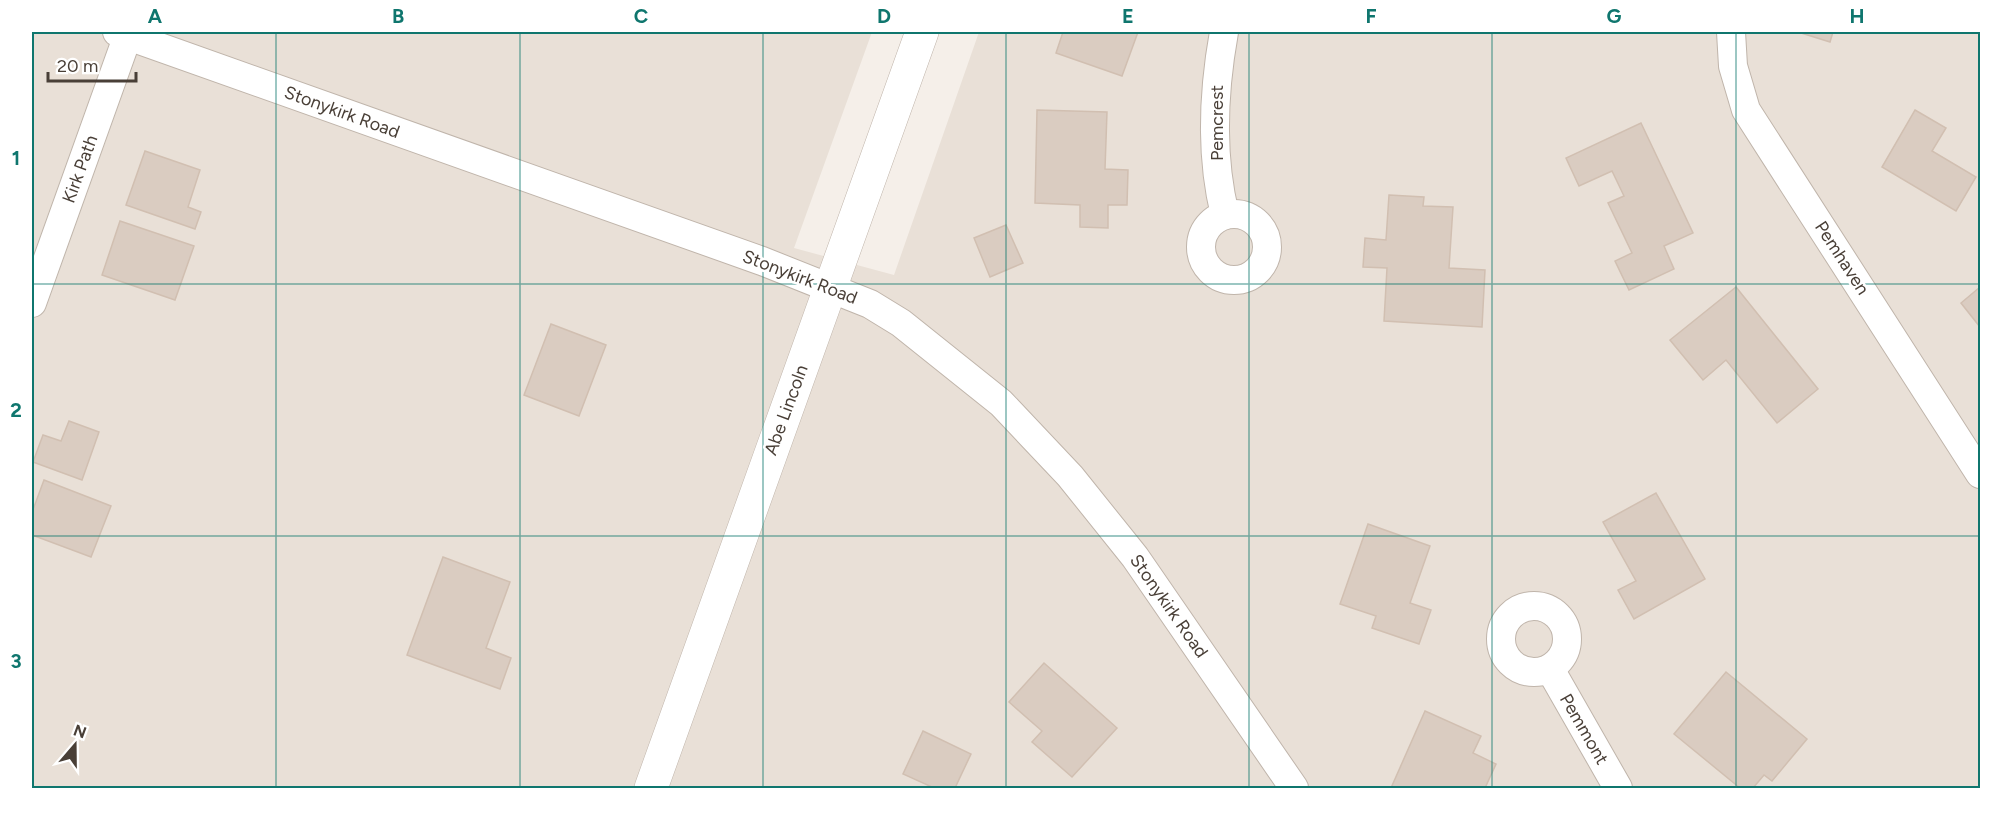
<svg xmlns="http://www.w3.org/2000/svg" width="2012" height="820" viewBox="0 0 2012 820" font-family="Figtree,sans-serif">
<style>
.residential{fill:#e9e0d7}
.building{fill:#daccc1;stroke:#d1bfb1;stroke-width:1.5}
.lines{fill:none;stroke-linecap:round;stroke-linejoin:round}
.minor-casing{stroke:#c0b5ab;stroke-width:30}
.tertiary-casing{stroke:#c0b5ab;stroke-width:34}
.minor{stroke:#fff;stroke-width:28}
.tertiary{stroke:#fff;stroke-width:33}
.grid{fill:none;stroke:#0f766e;stroke-width:1.5;stroke-opacity:0.55}
.labels{text-anchor:middle;stroke-width:5;stroke-linejoin:round;paint-order:stroke}
.street-label{font-size:18px;fill:#493f37;stroke:#fff}
.neatline{fill:none;stroke:#0f766e;stroke-width:2}
.grid-label{font-size:20px;text-anchor:middle;font-weight:bold;fill:#0f766e}
</style>
<rect width="100%" height="100%" fill="#f5efe9"/>
<path class="residential" d="M32 32H872L794 248 894 275 979 32H1980V788H32Z"/>
<g class="building">
<path d="M1063 32H1138L1122 76 1056 53Z"/>
<path d="M1798 32H1833L1830 42Z"/>
<path d="M1037 110 1107 112 1105 169 1128 170 1127 205H1108V228L1080 227V205L1035 203Z"/>
<path d="M1915 110 1946 128 1932 151 1976 177 1956 211 1882 167Z"/>
<path d="M1641 123 1693 233 1664 246 1674 269 1629 290 1615 261 1632 253 1608 203 1624 196 1612 171 1579 186 1566 158Z"/>
<path d="M145 151 200 170 188 207 201 212 195 229 126 205Z"/>
<path d="M1389 195 1424 197 1423 206 1453 207 1449 268 1485 270 1482 327 1384 321 1387 268 1363 267 1365 238 1386 240Z"/>
<path d="M120 221 194 246 175 300 102 275Z"/>
<path d="M1006 225 1023 263 990 277 974 238Z"/>
<path d="M1736 287 1818 389 1777 423 1726 360 1703 380 1670 340Z"/>
<path d="M1980 287V327L1961 303Z"/>
<path d="M551 324 606 345 579 416 524 395Z"/>
<path d="M69 421 99 432 82 480 33 462 43 435 61 441Z"/>
<path d="M44 480 111 506 91 557 32 535V505L34 507Z"/>
<path d="M1656 493 1705 579 1634 619 1618 590 1636 581 1603 522Z"/>
<path d="M1368 524 1430 546 1410 603 1431 610 1419 644 1372 628 1376 616 1340 604Z"/>
<path d="M443 557 510 582 486 648 511 658 500 689 407 655Z"/>
<path d="M1044 663 1117 728 1072 777 1032 742 1042 731 1009 702Z"/>
<path d="M1726 672 1807 739 1772 781 1764 775 1753 788H1740L1674 734Z"/>
<path d="M1425 711 1481 736 1473 753 1496 764 1485 788H1391Z"/>
<path d="M923 731 971 754 955 788H934L903 774Z"/>
</g>
<g class="lines">
<defs>
<g id="minor">
<path d="M117 32 762 261 870 304 901 323 1001 403 1070 476 1135 557 1294 788"/>
<path d="M1224 32C1213 93 1210 154 1225 215"/>
<path d="M1731 32 1733 66 1746 110 1980 474"/>
<circle cx="1234" cy="247" r="33"/>
<path d="M32 303 128 35"/>
<circle cx="1534" cy="639" r="33"/>
<path d="M1550 669 1618 788"/>
</g>
<path id="tertiary" d="M651 788 922 32"/>
</defs>
<use href="#minor" class="minor-casing"/>
<use href="#tertiary" class="tertiary-casing"/>
<use href="#minor" class="minor"/>
<use href="#tertiary" class="tertiary"/>
</g>
<path class="grid" d="M276 32V788M520 32V788M763 32V788M1006 32V788M1249 32V788M1492 32V788M1736 32V788M32 284H1980M32 536H1980"/>
<g class="labels">
<g class="street-label">
<text transform="translate(342 112) rotate(20)" y="6">Stonykirk Road</text>
<text transform="translate(1217 123) rotate(-90)" y="6">Pemcrest</text>
<text transform="translate(80 169) rotate(-70)" y="6">Kirk Path</text>
<text transform="translate(1842 258) rotate(57)" y="6">Pemhaven</text>
<text transform="translate(800 277) rotate(21)" y="6">Stonykirk Road</text>
<text transform="translate(786 410) rotate(-70)" y="6">Abe Lincoln</text>
<text transform="translate(1169 606) rotate(55)" y="6">Stonykirk Road</text>
<text transform="translate(1584 729) rotate(60)" y="6">Pemmont</text>
</g>
</g>
<rect width="2012" height="820" fill="none" stroke="#ffffff" stroke-width="66"/>
<g transform="translate(75 745) rotate(20)" stroke="#ffffff" stroke-width="4.5" paint-order="stroke">
<path d="M0-4.5L10 22L0 15L-10 22Z" fill="#493f37"/>
<text y="-9" font-size="16" font-weight="bold" text-anchor="middle" fill="#493f37">N</text>
</g>
<path d="M48 72v9h88v-9" fill="none" stroke="#493f37" stroke-width="3"/>
<text x="57" y="72" font-size="18" fill="#493f37" stroke="#ffffff" stroke-width="4.5" paint-order="stroke">20 m</text>
<rect x="33" y="33" width="1946" height="754" class="neatline"/>
<g class="grid-label">
<text x="155" y="23">A</text>
<text x="398" y="23">B</text>
<text x="641" y="23">C</text>
<text x="884" y="23">D</text>
<text x="1128" y="23">E</text>
<text x="1371" y="23">F</text>
<text x="1614" y="23">G</text>
<text x="1857" y="23">H</text>
<text x="16" y="165">1</text>
<text x="16" y="417">2</text>
<text x="16" y="668">3</text>
</g>
</svg>
